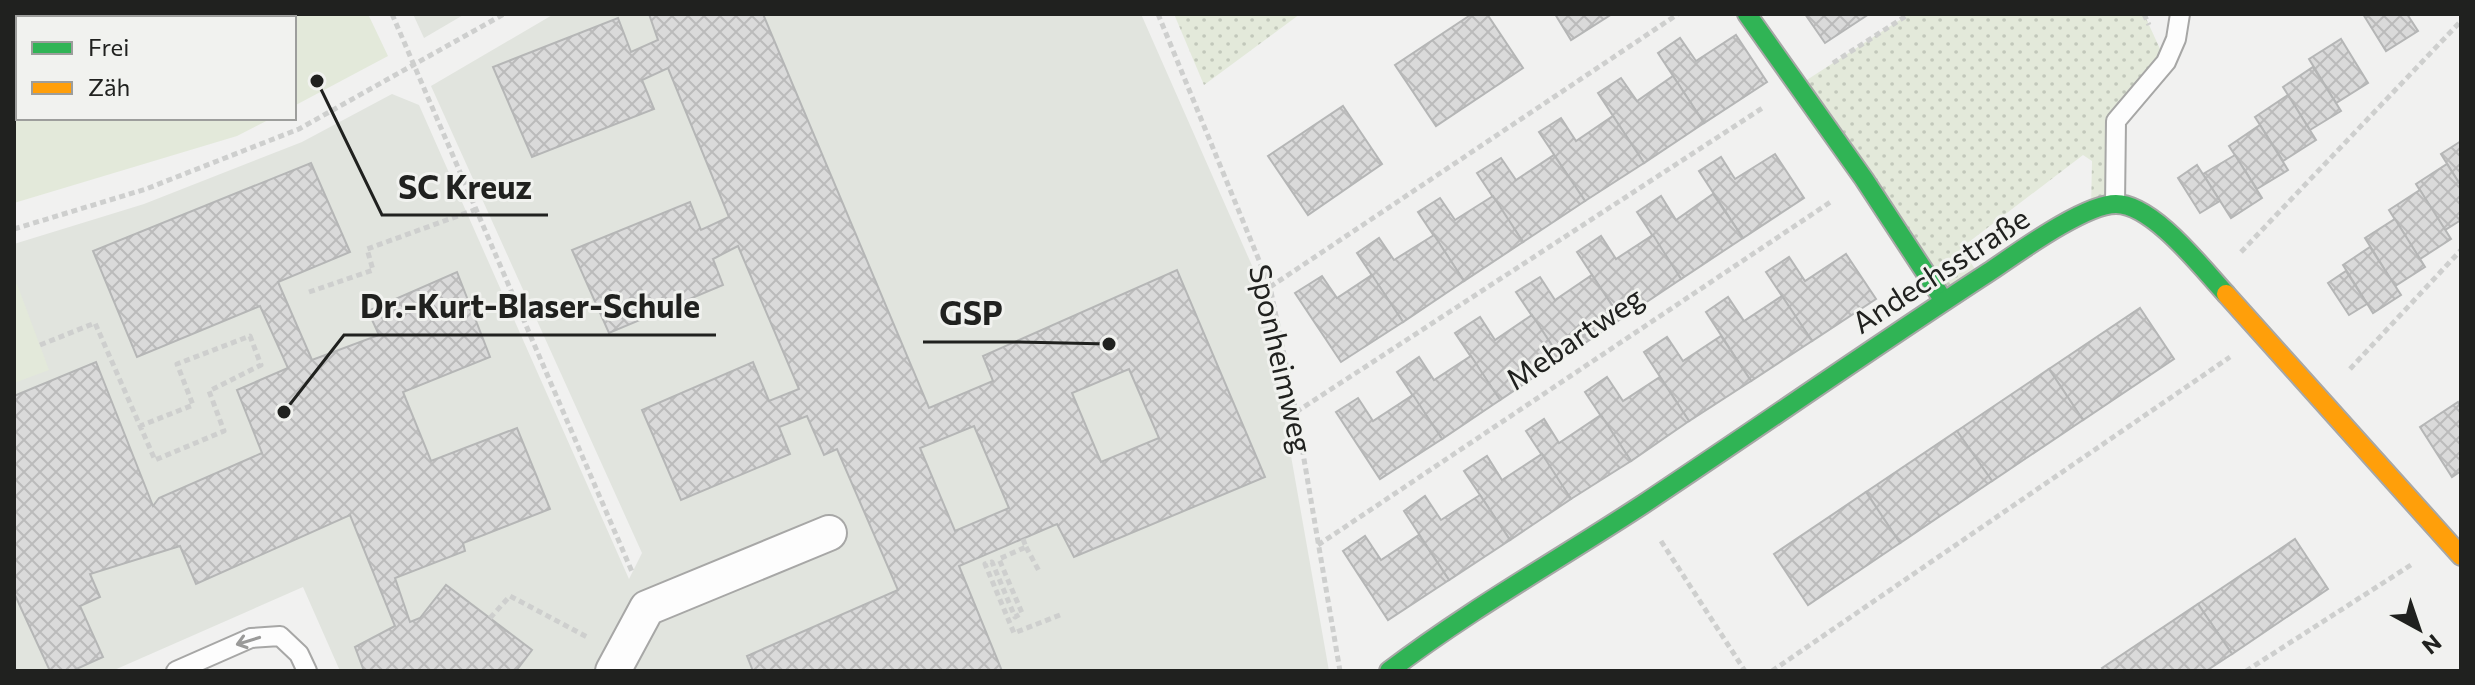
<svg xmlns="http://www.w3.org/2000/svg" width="2475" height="685" viewBox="0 0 2475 685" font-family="Commissioner,sans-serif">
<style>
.built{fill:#e1e4de}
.green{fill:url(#green-dots)}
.pitch{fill:#e3e9da}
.building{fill:url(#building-cross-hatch);stroke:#b5b6b6;stroke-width:2;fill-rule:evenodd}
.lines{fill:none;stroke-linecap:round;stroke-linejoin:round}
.lane-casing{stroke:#a7a7a6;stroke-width:22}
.street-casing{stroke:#a7a7a6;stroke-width:38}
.fast-casing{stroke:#a7a7a6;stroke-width:22}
.slow-casing{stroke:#a7a7a6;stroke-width:22}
.path{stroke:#cecfce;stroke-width:5;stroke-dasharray:6 4;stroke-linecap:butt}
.lane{stroke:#fdfdfd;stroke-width:18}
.street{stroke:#fdfdfd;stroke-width:34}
.fast{stroke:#30b455;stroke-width:18}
.slow{stroke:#ff9f0a;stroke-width:18}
.oneway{stroke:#9a9a99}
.labels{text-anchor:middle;stroke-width:6;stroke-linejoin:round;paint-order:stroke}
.street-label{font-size:30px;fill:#20211f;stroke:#f1f2ef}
.leader{fill:none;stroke:#20211f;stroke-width:3}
.callout-dot{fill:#20211f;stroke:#f1f2ef;stroke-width:3}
.callout-label{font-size:32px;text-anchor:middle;font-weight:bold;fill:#20211f;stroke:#f1f2ef;stroke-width:6;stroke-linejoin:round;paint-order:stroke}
</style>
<defs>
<pattern id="green-dots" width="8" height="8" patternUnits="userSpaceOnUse" patternTransform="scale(2)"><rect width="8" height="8" fill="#e3e9da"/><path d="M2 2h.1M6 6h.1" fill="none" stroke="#c2c8bb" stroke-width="1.8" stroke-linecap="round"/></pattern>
<pattern id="building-cross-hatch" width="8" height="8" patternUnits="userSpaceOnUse" patternTransform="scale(2)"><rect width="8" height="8" fill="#dadada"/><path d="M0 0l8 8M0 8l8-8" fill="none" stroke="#bbb"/></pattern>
</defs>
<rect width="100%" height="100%" fill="#f1f1f0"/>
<g class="built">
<path d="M413 14H465L424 38Z"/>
<path d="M554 14H1141L1261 286 1329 671H340L303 587 112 671H14V244L144 204 302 142 392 94 419 105 629 579 642 553 431 86Z"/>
</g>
<g class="green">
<path d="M1174 14H1300L1204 85Z"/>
<path d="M1909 14H2144L2166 62 2116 121 2115 204 2091 211 2092 161 2083 155 1961 248 1981 278 1944 301 1799 85Z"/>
</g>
<g class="pitch">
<path d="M14 14H368L388 56 294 106V18H18V118H272L237 136 14 203Z"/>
<path d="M17 284 49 370 14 383V285Z"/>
</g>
<g class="building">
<path d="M649 14H763L929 408 993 381 983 356 1177 270 1265 477 1074 557 1057 524 959 566 1002 671H753L747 656 898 590 837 449 824 455 807 416 779 427 790 454 681 500 642 410 753 362 769 401 799 389 738 246 713 259 723 285 609 333 572 250 690 202 701 230 729 217 668 68 642 80 654 109 532 157 493 67 618 18 631 52 658 40ZM1129 369 1159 438 1101 462 1072 393ZM974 426 1009 508 955 531 920 448Z"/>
<path d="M1472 14H1487L1523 68 1436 126 1395 65Z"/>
<path d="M1555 14H1612L1571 40Z"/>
<path d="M1805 14H1869L1825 43Z"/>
<path d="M2363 14H2407L2418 31 2386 51Z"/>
<path d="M1736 35 1767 82 1704 123 1658 53 1680 38 1696 61Z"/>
<path d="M2341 39 2368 83 2336 103 2309 59Z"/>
<path d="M2313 67 2341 111 2310 130 2283 87Z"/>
<path d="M1673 76 1704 123 1644 163 1598 93 1621 78 1637 101Z"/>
<path d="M2288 95 2316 140 2283 161 2255 117Z"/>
<path d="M1343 106 1382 164 1308 215 1268 156Z"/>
<path d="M1613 116 1644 163 1585 201 1539 132 1561 118 1576 141Z"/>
<path d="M2260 125 2288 170 2257 189 2229 146Z"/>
<path d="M2461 141V186L2441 154Z"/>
<path d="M1775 154 1804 198 1743 238 1699 171 1721 157 1735 179Z"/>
<path d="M1554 155 1585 201 1523 242 1477 173 1501 158 1516 180Z"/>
<path d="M2235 155 2262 198 2231 218 2203 174Z"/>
<path d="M311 163 350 252 278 282 312 360 379 335 368 311 457 272 490 357 403 392 431 461 517 428 550 509 463 543 465 551 395 578 410 622 420 618 446 585 532 650 516 671H364L355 647 395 626 350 515 196 584 180 546 90 574 100 597 80 606 103 657 72 671H50L14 593V396L96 362 153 506 159 498 262 453 237 390 288 368 260 306 137 357 93 251Z"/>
<path d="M2447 164 2461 186V220L2445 230 2416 184Z"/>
<path d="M2197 165 2220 201 2200 213 2178 178Z"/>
<path d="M2420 190 2451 239 2420 259 2389 210Z"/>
<path d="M1713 194 1743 238 1681 279 1637 212 1661 196 1676 220Z"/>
<path d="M1493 196 1523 242 1464 281 1418 212 1440 198 1455 220Z"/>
<path d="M2395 219 2425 267 2395 286 2365 238Z"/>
<path d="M1434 235 1464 281 1403 322 1357 253 1379 238 1394 260Z"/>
<path d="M1653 235 1681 279 1621 319 1577 252 1601 236 1616 259Z"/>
<path d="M2370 247 2401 295 2373 313 2343 265Z"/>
<path d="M1846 254 1876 299 1812 341 1766 272 1789 257 1805 281Z"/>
<path d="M2346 271 2367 304 2349 315 2328 283Z"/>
<path d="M1372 275 1403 322 1341 362 1295 293 1322 276 1337 298Z"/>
<path d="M1592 275 1621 319 1561 359 1516 292 1540 277 1555 300Z"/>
<path d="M1782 296 1812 341 1751 381 1706 312 1728 297 1744 321Z"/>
<path d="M2140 308 2174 359 2083 420 2049 369Z"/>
<path d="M1532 315 1561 359 1500 400 1455 333 1480 317 1495 340Z"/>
<path d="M1721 336 1751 381 1689 421 1644 352 1667 337 1683 361Z"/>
<path d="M1471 356 1500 400 1442 439 1397 372 1419 357 1434 380Z"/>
<path d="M2049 369 2083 420 1992 481 1957 431Z"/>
<path d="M1607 377 1623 401 1660 377 1689 421 1631 461 1585 392Z"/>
<path d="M1413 395 1442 439 1380 479 1336 412 1358 398 1373 421Z"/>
<path d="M2458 402 2461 407V471L2452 477 2420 427Z"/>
<path d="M1601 415 1631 461 1571 499 1526 431 1544 419 1559 443Z"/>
<path d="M1957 431 1992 481 1900 543 1866 492Z"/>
<path d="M1542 454 1571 499 1510 540 1464 471 1487 456 1502 480Z"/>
<path d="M1866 492 1900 543 1808 605 1774 554Z"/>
<path d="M1480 495 1510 540 1449 580 1404 511 1425 496 1441 520Z"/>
<path d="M1419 535 1449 580 1388 620 1343 551 1365 536 1381 560Z"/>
<path d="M2295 539 2328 589 2232 654 2198 604Z"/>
<path d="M2198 604 2232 654 2206 671H2104L2102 668Z"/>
</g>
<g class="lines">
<defs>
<g id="lane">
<path d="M2115 204 2116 121 2166 62 2176 39 2180 14"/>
<path d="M176 671 251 638 280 636 299 654 307 671"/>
</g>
<path id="street" d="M613 671 647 608 829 533"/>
<g id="fast">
<path d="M1747 14 1864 179 1944 301"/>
<path d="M1389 671C1469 610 1558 560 1642 505 1758 428 1872 348 1989 272 2016 254 2084 204 2116 204 2153 204 2202 268 2226 294"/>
</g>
<path id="slow" d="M2226 294 2461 556"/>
</defs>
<use href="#lane" class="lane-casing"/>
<use href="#street" class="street-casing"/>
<use href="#fast" class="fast-casing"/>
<use href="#slow" class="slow-casing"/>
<g class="path">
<path d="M392 14 633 574"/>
<path d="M1158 14 1270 287 1296 412 1340 671"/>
<path d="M2144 14 2149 25"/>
<path d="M1833 63 1909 14"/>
<path d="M14 229 146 189 299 129 504 14"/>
<path d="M2241 252 2461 21"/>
<path d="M1270 287 1678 14"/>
<path d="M309 292 373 270 367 249 477 209"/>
<path d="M40 345 95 323 155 460 224 431 209 391 261 365 250 336 177 364 193 405 140 426"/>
<path d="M2350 369 2461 250"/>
<path d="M1296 412 1764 107"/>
<path d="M1023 539 1026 547 999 559 1022 613 1015 617 992 562 985 564 1014 633 1060 615"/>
<path d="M1661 541 1745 671"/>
<path d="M1318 545 1832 201"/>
<path d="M1026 547 1039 571"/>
<path d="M490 618 510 596 589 638"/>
<path d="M1772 671 2230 357"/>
<path d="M2246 671 2414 563"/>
</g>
<use href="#lane" class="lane"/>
<use href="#street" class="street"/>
<use href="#fast" class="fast"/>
<use href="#slow" class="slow"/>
</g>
<defs><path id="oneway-shaft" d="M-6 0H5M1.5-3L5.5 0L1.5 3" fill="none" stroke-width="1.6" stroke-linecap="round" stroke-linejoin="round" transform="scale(2)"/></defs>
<use class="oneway" href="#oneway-shaft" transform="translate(248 641) rotate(163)"/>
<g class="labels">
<g class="street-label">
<text transform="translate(1941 271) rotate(-33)" y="10">Andechsstraße</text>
<text transform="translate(1575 339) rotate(-34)" y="10">Mebartweg</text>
<text transform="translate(1280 359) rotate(77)" y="10">Sponheimweg</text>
</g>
</g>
<path class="leader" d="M317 81L382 215H548M284 412L344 335H716M1109 344L1019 342H923"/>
<g class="callout-dot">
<circle cx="317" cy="81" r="8"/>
<circle cx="284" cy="412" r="8"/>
<circle cx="1109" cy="344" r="8"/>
</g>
<g class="callout-label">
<text x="465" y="199">SC Kreuz</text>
<text x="530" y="318">Dr.-Kurt-Blaser-Schule</text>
<text x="971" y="325">GSP</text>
</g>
<rect width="2475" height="685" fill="none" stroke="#20211f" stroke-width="32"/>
<rect x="16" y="16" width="280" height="104" fill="#f1f2ef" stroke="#9d9e9c" stroke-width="2"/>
<rect x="32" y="42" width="40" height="12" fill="#30b455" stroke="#9d9e9c" stroke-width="2"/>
<text x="88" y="56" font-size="24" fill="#20211f">Frei</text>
<rect x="32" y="82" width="40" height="12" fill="#ff9f0a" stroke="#9d9e9c" stroke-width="2"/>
<text x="88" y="96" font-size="24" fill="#20211f">Zäh</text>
<g transform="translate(2419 629) rotate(140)" stroke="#f1f2ef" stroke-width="6" paint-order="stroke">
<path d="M0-6L14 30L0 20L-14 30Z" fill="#20211f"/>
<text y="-12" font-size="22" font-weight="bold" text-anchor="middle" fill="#20211f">N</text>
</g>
</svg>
